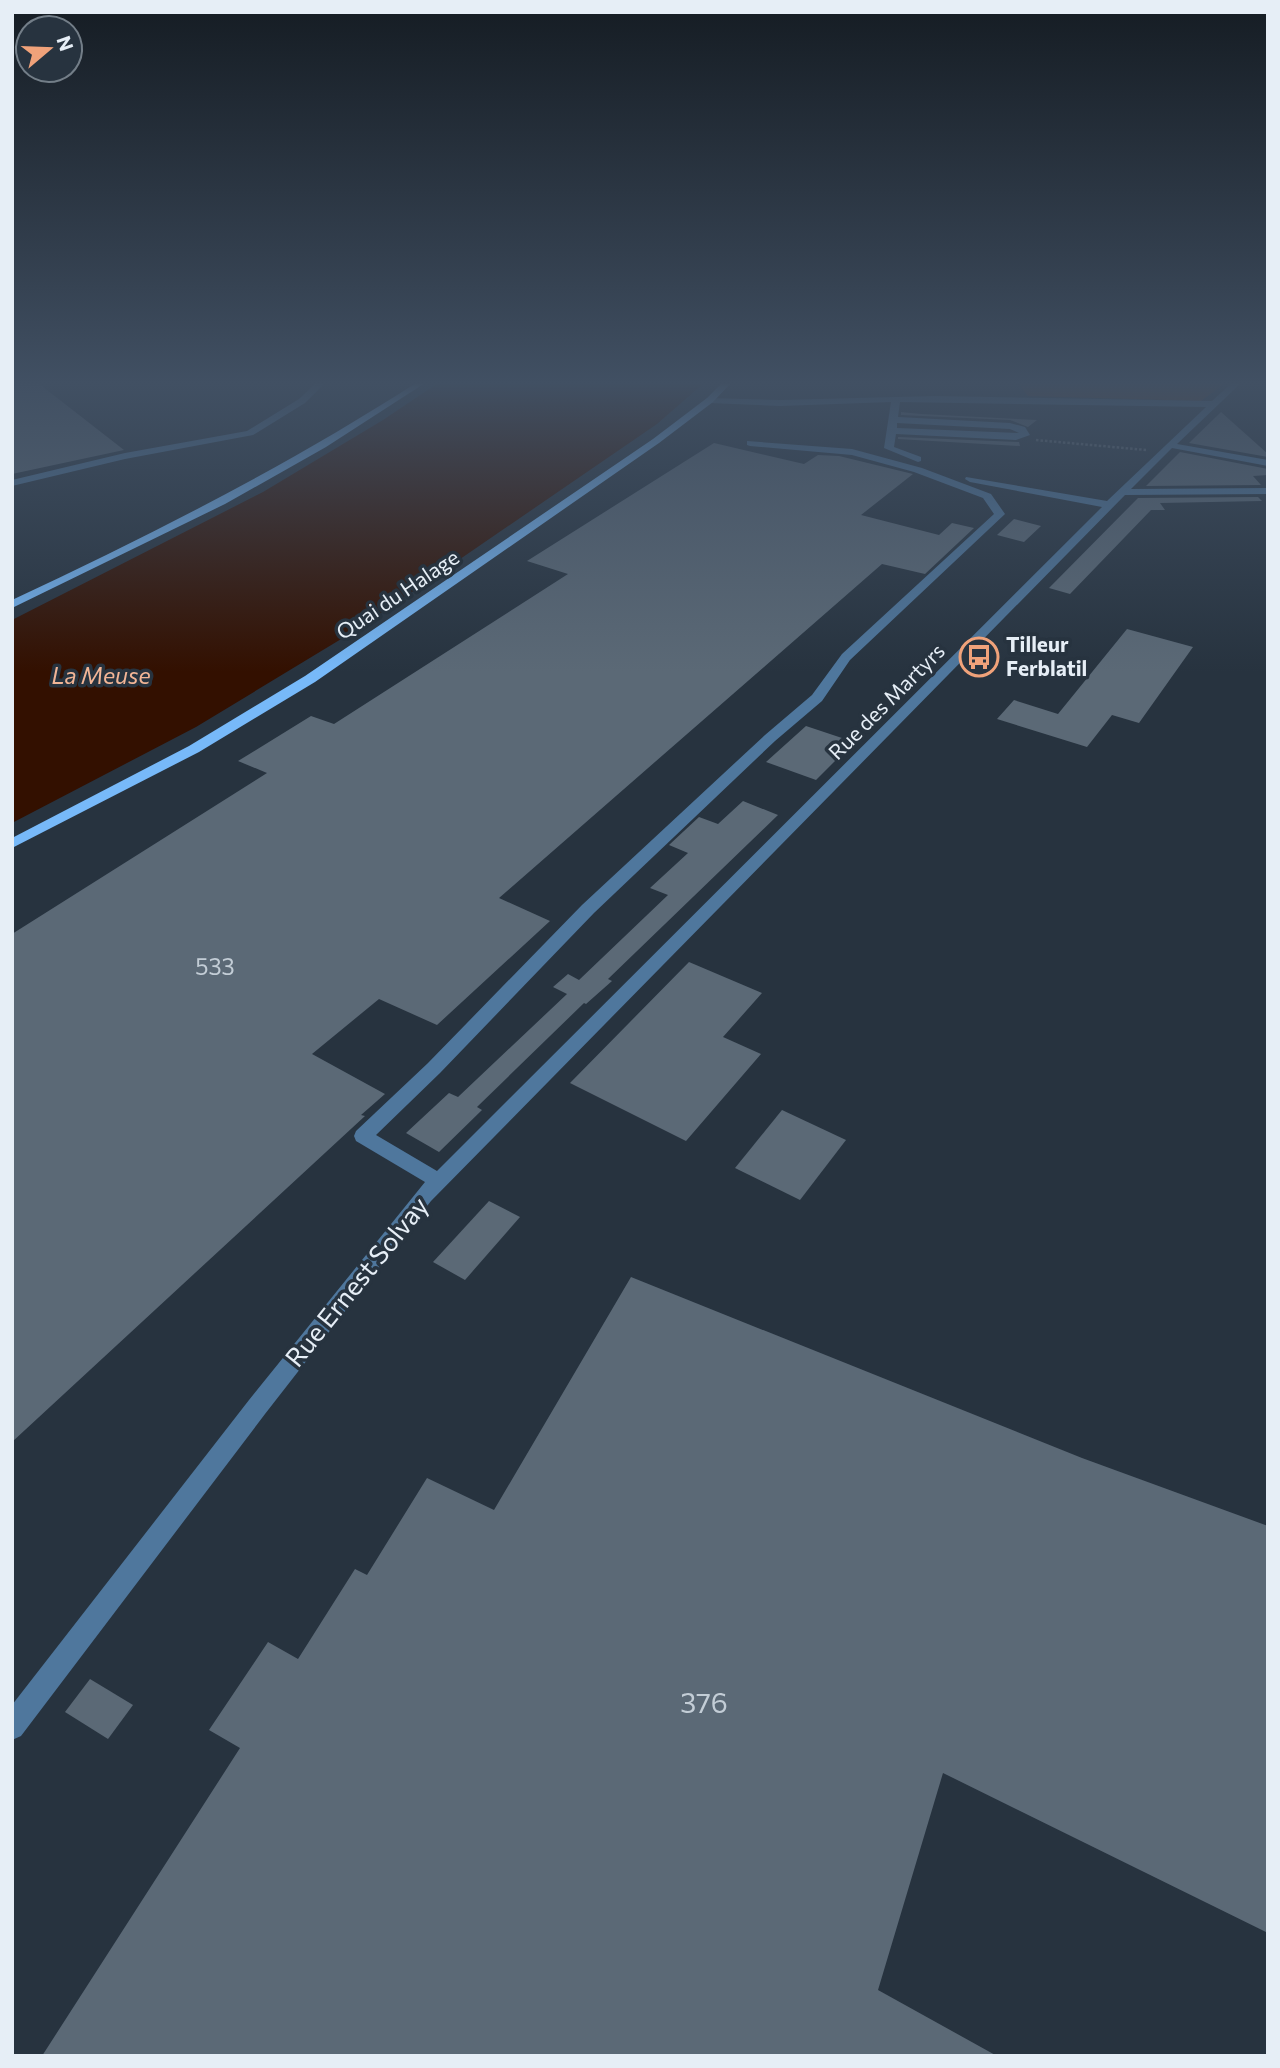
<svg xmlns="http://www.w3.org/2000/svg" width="1280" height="2068" viewBox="0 0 1280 2068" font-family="Commissioner,sans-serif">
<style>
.green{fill:#693619}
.water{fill:#331000}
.building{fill:#5b6976}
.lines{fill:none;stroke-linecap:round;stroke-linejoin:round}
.path{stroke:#606b76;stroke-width:2.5;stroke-dasharray:2.5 2;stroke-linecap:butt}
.minor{fill:#4f779d;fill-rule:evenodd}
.major{fill:#77b9f9;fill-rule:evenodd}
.labels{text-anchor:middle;stroke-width:7;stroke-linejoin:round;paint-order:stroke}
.far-street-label{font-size:21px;fill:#e6eef6;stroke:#27333f}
.far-poi-label{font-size:21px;font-weight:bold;fill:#e6eef6;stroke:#27333f;text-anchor:start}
.far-water-label{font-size:23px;font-style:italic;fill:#f2b596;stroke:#27333f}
.number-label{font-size:23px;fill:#c3cdd6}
.street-label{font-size:26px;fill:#e6eef6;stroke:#27333f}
.near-number-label{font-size:28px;fill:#c3cdd6}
</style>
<rect width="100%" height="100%" fill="#27333f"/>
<path class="green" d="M1018 383H1225L1201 401 1028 396Z"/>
<path class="water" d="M438 383H704L657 424 361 627 196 727 12 823V620L263 492 383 420Z"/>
<g class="building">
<path d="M12 383H38L124 450 12 474Z"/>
<path d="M901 412 921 414 1037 420 1028 427 1010 420 901 415Z"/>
<path d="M1221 412 1268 454V457L1189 443Z"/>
<path d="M898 437 1019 442 1020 446 898 439Z"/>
<path d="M714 443 804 464 818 455 839 456 913 474 861 515 939 535 952 523 974 528 925 574 882 564 499 898 550 921 437 1025 379 999 312 1054 385 1094 361 1115 365 1116 12 1442V934L267 773 238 761 311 716 334 724 568 574 527 561Z"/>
<path d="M1180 452 1268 469V475L1253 476 1261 485 1146 486Z"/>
<path d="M1258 497 1262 501 1160 503 1165 510H1151L1070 594 1049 588 1138 498Z"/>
<path d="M1014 519 1041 526 1024 542 997 535Z"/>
<path d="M1127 629 1193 647 1139 723 1112 715 1087 747 997 719 1014 700 1058 714Z"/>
<path d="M806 726 854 742 816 780 766 762Z"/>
<path d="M743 801 778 815 608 979 612 981 586 1004 584 1003 477 1107 482 1110 439 1152 406 1133 449 1093 458 1097 567 994 553 987 568 974 579 980 668 895 650 888 688 853 669 845 699 817 718 824Z"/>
<path d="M689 962 762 993 723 1037 761 1054 686 1141 570 1083Z"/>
<path d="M782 1110 846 1140 800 1200 735 1168Z"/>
<path d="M489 1201 520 1217 465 1280 433 1262Z"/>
<path d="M631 1277 1082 1458 1268 1526V1933L943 1773 878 1990 997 2056H42L240 1748 209 1730 268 1642 298 1659 355 1569 367 1575 427 1478 494 1510Z"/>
<path d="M90 1679 133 1705 108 1739 65 1712Z"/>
</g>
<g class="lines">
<path class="path" d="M1036 440 1146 450"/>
<g class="minor">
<path d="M316 383H325L305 403 253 435 125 459 12 486V480L125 453 247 431 299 399Z"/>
<path d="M1232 383H1241L1177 444 1268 460V466L1172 448 1131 489 1268 488V494L1125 495 431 1201 265 1414 21 1736 12 1740V1705L249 1400 425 1182 356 1141 354 1136 356 1131 428 1063 582 905 765 735 812 695 842 654 994 514 983 498 914 472 852 455 750 446 747 445V441L852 449 922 468 991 494 1005 514 850 660 822 701 775 741 594 913 440 1073 376 1135 437 1171 1102 507 970 482 965 479 966 477 1107 501 1206 407 900 402 898 417 1010 423 1025 427 1030 435 1016 440 896 434 894 447 921 457V461L918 462 884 448 891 402 780 406 710 403 705 400 707 398 780 400 935 396 1212 401ZM897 423 1010 429 1019 433 897 428Z"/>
</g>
<g class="major">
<path d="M416 383H425L326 447 225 504 12 608V600C151 535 287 466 416 383Z"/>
<path d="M722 383H731L713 402 659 443 315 682 199 752 12 848V838L189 746 305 676 653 439 707 398Z"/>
</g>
</g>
<linearGradient id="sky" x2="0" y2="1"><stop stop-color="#151c23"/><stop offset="0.57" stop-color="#415063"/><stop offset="1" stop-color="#415063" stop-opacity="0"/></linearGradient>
<rect width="1280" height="672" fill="url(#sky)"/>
<defs>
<symbol id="bus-ring" viewBox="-11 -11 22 22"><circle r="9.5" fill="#27333f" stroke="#f0a27a" stroke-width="1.5"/><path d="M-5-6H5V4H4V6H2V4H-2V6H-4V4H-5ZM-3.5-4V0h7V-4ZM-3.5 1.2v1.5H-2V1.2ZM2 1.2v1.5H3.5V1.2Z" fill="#f0a27a"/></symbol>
</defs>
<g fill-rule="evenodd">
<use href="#bus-ring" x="957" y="635" width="44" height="44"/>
</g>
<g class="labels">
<g class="far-street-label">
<text transform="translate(398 595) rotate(-34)" y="7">Quai du Halage</text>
<text transform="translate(887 702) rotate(-45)" y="7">Rue des Martyrs</text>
</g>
<g class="far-poi-label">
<text x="1006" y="652">Tilleur<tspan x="1006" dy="24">Ferblatil</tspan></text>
</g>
<g class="far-water-label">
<text x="101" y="684">La Meuse</text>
</g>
<g class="number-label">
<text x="215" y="975">533</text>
</g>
<g class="street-label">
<text transform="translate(357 1282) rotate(-51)" y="9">Rue Ernest Solvay</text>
</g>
<g class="near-number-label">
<text x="704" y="1713">376</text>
</g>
</g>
<rect width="1280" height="2068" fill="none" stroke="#e6eef6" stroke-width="28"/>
<g transform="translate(49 49) rotate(71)"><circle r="33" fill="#27333f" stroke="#737e88" stroke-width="2"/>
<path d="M0-5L12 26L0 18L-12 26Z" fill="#f0a27a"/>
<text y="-10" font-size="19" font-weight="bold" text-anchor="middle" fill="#e6eef6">N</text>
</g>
</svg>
